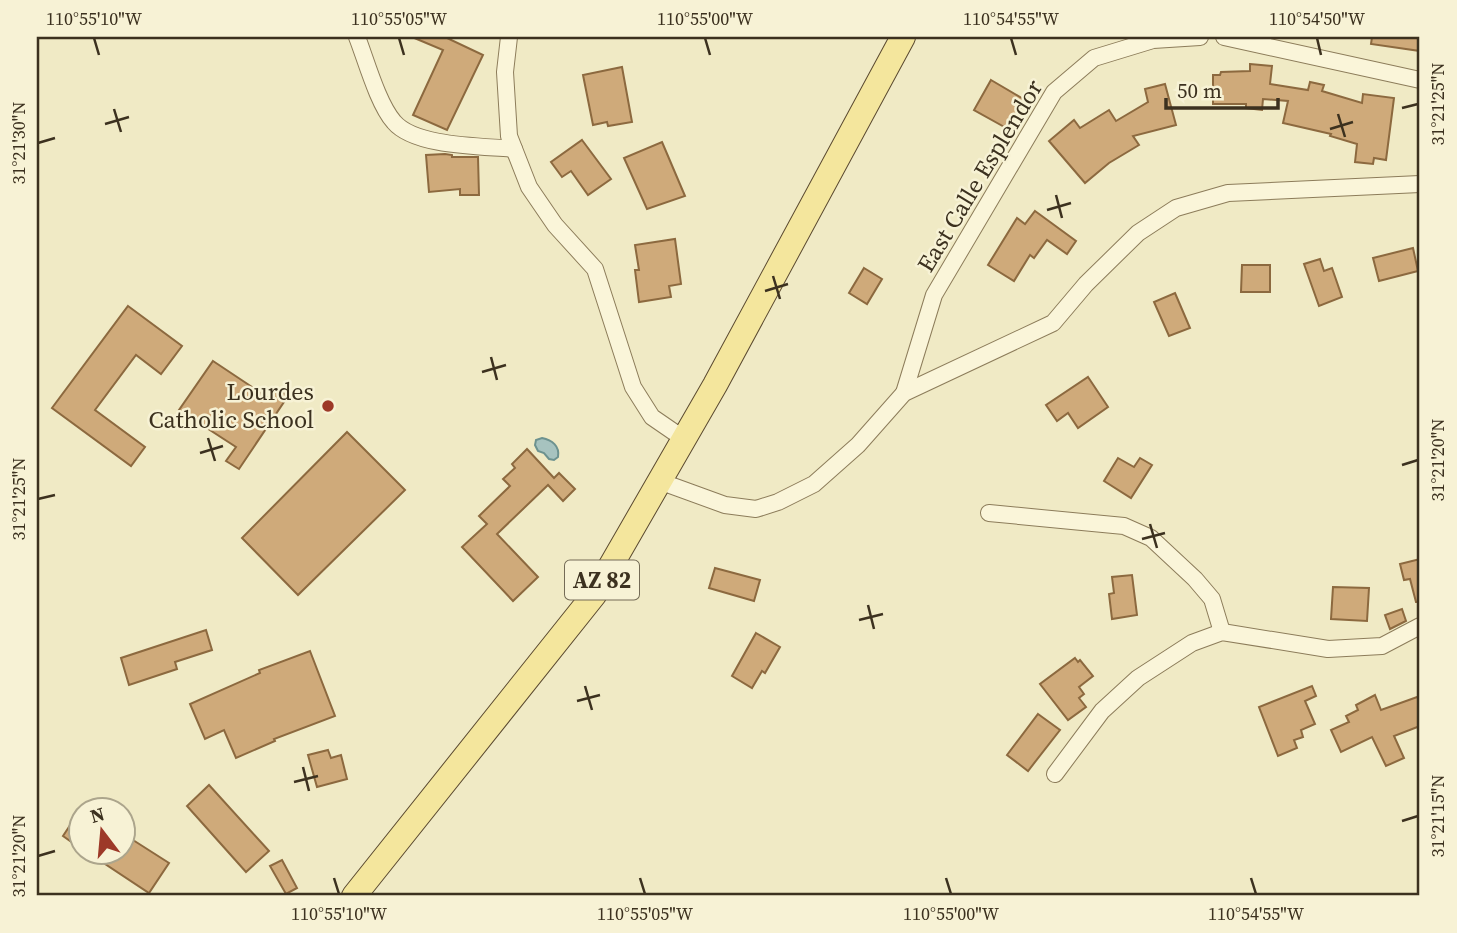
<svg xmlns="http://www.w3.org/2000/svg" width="1457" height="933" viewBox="0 0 1457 933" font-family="'Source Serif 4',serif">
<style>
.water{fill:#a7c3bf;stroke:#6d928f;stroke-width:2}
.building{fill:#cfaa7a;stroke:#8c693f;stroke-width:2}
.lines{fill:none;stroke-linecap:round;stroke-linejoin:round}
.minor-casing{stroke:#8c7c5a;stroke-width:18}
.primary-casing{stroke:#5a492f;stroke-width:26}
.minor{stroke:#faf5d9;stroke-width:16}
.primary{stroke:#f4e69d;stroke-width:24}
.ticks{fill:none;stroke:#3c311f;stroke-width:2.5}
.poi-dot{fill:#9d3928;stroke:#f7f2d5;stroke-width:2.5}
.labels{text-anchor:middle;stroke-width:5;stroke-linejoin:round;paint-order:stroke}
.shield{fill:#f7f2d5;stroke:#746b56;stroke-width:2}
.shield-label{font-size:23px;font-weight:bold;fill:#3c311f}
.street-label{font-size:24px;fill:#3c311f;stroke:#f7f2d5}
.poi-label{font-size:24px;fill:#3c311f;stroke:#f7f2d5;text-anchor:end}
.neatline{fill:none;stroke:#3c311f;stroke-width:2.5}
.ticks-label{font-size:18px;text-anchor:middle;fill:#3c311f}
</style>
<rect width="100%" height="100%" fill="#f0eac5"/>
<path class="water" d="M542 438C552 440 560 446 558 457L554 460 549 459 544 453 538 451 535 445 536 440Z"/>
<g class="building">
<path d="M412 37H445L483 55 447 130 413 115 443 50Z"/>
<path d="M1372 37H1420V51L1371 44Z"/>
<path d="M1250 64 1272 66 1270 84 1308 90 1310 82 1324 85 1322 91 1362 103 1363 94 1394 98 1386 160 1374 158 1373 164 1355 162 1357 144 1330 136 1331 134 1283 123 1288 101 1263 99 1262 110 1246 108V104H1213V75H1220L1221 72 1250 71Z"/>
<path d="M622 67 632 122 608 126 607 122 593 125 583 75Z"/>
<path d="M991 80 1025 100 1008 129 974 110Z"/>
<path d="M1165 84 1176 125 1133 136 1139 145 1109 163 1085 183 1049 141 1074 120 1080 128 1109 110 1116 121 1148 102 1145 89Z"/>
<path d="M582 140 611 179 588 195 571 171 562 177 551 162Z"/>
<path d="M662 142 685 196 647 209 624 158Z"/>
<path d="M445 154 452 155V157H478L479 195H460V189L429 192 426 155Z"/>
<path d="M1035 211 1076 241 1067 254 1047 240 1034 258 1030 255 1014 281 988 265 1017 218 1025 224Z"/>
<path d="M675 239 681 284 669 286 671 297 639 302 635 270H639L635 245Z"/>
<path d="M1413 248 1418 271 1379 281 1373 258Z"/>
<path d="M1320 259 1324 271 1332 268 1342 297 1319 306 1304 264Z"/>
<path d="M1242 265H1270V292H1241Z"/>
<path d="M864 268 882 279 867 304 849 293Z"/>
<path d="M1175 293 1190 328 1169 336 1154 302Z"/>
<path d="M128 306 182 346 161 374 136 355 95 410 145 447 131 466 52 408Z"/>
<path d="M213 361 270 399 277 389 288 396 239 469 226 461 236 447 179 410Z"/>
<path d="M1088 377 1108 407 1078 428 1068 413 1057 421 1046 405Z"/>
<path d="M347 432 405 490 298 595 242 538Z"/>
<path d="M527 449 554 478 559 473 575 489 563 501 548 485 497 534 538 577 513 601 462 547 487 524 479 516 510 486 503 479 515 468 512 464Z"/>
<path d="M1118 458 1134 467 1140 458 1152 465 1131 498 1104 481Z"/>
<path d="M1420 559V602H1416L1410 579 1404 580 1400 564Z"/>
<path d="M715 568 760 580 754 601 709 588Z"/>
<path d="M1132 575 1137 615 1112 619 1109 594 1114 593 1112 577Z"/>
<path d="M1333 587 1369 588 1367 621 1331 619Z"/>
<path d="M1402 609 1406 621 1390 629 1385 615Z"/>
<path d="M206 630 212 650 175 662 177 669 129 685 121 658Z"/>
<path d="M756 633 780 647 765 673 762 671 752 688 732 676Z"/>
<path d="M310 651 335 716 274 739 275 741 236 758 224 730 205 739 190 704 260 673 259 670Z"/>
<path d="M1075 658 1078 662 1080 660 1093 676 1079 687 1084 694 1079 698 1086 707 1068 720 1040 684Z"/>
<path d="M1312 686 1316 696 1305 701 1315 724 1301 730 1303 737 1294 740 1297 748 1278 756 1259 707Z"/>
<path d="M1375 695 1381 710 1420 696V726L1394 736 1404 758 1386 766 1372 737 1341 752 1331 730 1349 722 1346 716 1358 710 1356 705Z"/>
<path d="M1038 714 1060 730 1028 771 1007 755Z"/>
<path d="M328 750 331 758 341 755 347 779 317 787 308 755Z"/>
<path d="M209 785 269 851 246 872 187 806Z"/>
<path d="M80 810V848L63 836Z"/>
<path d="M122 833 169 863 149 893 87 852H122Z"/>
<path d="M282 860 297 888 286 894 270 866Z"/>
</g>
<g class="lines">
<defs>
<g id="minor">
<path d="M357 37C366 60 378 104 394 122 415 147 483 146 514 149"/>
<path d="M509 37 505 72 509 136 529 187 555 225 595 269 633 387 652 417 684 439"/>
<path d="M1224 37 1420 80"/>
<path d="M904 393 934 295 1054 92 1094 58 1153 40 1200 37"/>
<path d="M659 481 725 505 756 509 778 502 814 484 858 445 904 393 1053 323 1086 284 1138 233 1176 208 1228 193 1420 184"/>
<path d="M989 513 1124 526 1151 538 1195 579 1212 599 1222 632"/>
<path d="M1055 774 1102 711 1138 678 1192 643 1222 632 1328 649 1382 646 1420 626"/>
</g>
<path id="primary" d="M354 896 594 595 715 385 903 37"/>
</defs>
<use href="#minor" class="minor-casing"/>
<use href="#primary" class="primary-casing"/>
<use href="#minor" class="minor"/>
<use href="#primary" class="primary"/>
</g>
<path class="ticks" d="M94 38 99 55M399 38 404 55M705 38 710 55M1011 38 1016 55M1317 38 1321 55M1402 108 1418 104M114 109 121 132M1338 114 1345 137M105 124 129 117M1330 129 1353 122M38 143 55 138M1056 195 1062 218M1047 210 1071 203M773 276 780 299M765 291 788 284M491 357 497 380M482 372 506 365M208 438 215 461M200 453 223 446M1402 465 1418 460M38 499 55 495M1150 524 1157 548M1142 539 1165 533M868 605 874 629M859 620 883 614M585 686 592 710M577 701 600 695M303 767 309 791M294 782 318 776M1402 821 1418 816M38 856 55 851M334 878 339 894M640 878 645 894M946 878 951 894M1251 878 1256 894"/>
<circle class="poi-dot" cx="328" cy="406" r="7"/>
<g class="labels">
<rect class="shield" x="565" y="560.5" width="74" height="39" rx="5"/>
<g class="shield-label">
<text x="602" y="588">AZ 82</text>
</g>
<g class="street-label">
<text transform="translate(980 176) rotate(-59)" y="8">East Calle Esplendor</text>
</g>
<g class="poi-label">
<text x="314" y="400">Lourdes<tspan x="314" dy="28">Catholic School</tspan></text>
</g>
</g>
<rect width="1457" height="933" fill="none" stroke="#f7f2d5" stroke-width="77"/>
<g transform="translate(102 831) rotate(344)"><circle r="33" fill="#f7f2d5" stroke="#aca58c" stroke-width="2"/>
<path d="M0-5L12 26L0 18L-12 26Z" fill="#9d3928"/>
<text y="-10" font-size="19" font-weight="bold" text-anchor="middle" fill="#3c311f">N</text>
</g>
<path d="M1166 98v10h112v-10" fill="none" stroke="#3c311f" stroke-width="3.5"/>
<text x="1177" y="98" font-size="21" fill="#3c311f" stroke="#f7f2d5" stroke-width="5" paint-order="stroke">50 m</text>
<rect x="38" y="38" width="1380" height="856" class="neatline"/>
<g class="ticks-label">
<text x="94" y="25">110°55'10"W</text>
<text x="399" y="25">110°55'05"W</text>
<text x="705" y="25">110°55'00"W</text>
<text x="1011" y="25">110°54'55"W</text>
<text x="1317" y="25">110°54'50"W</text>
<text transform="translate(1438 104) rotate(-90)" y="6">31°21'25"N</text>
<text transform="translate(19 143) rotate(-90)" y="6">31°21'30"N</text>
<text transform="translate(1438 460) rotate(-90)" y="6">31°21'20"N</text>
<text transform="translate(19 499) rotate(-90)" y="6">31°21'25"N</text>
<text transform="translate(1438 816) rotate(-90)" y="6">31°21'15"N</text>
<text transform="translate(19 856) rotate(-90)" y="6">31°21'20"N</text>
<text x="339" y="920">110°55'10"W</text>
<text x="645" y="920">110°55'05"W</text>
<text x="951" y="920">110°55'00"W</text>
<text x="1256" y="920">110°54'55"W</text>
</g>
</svg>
